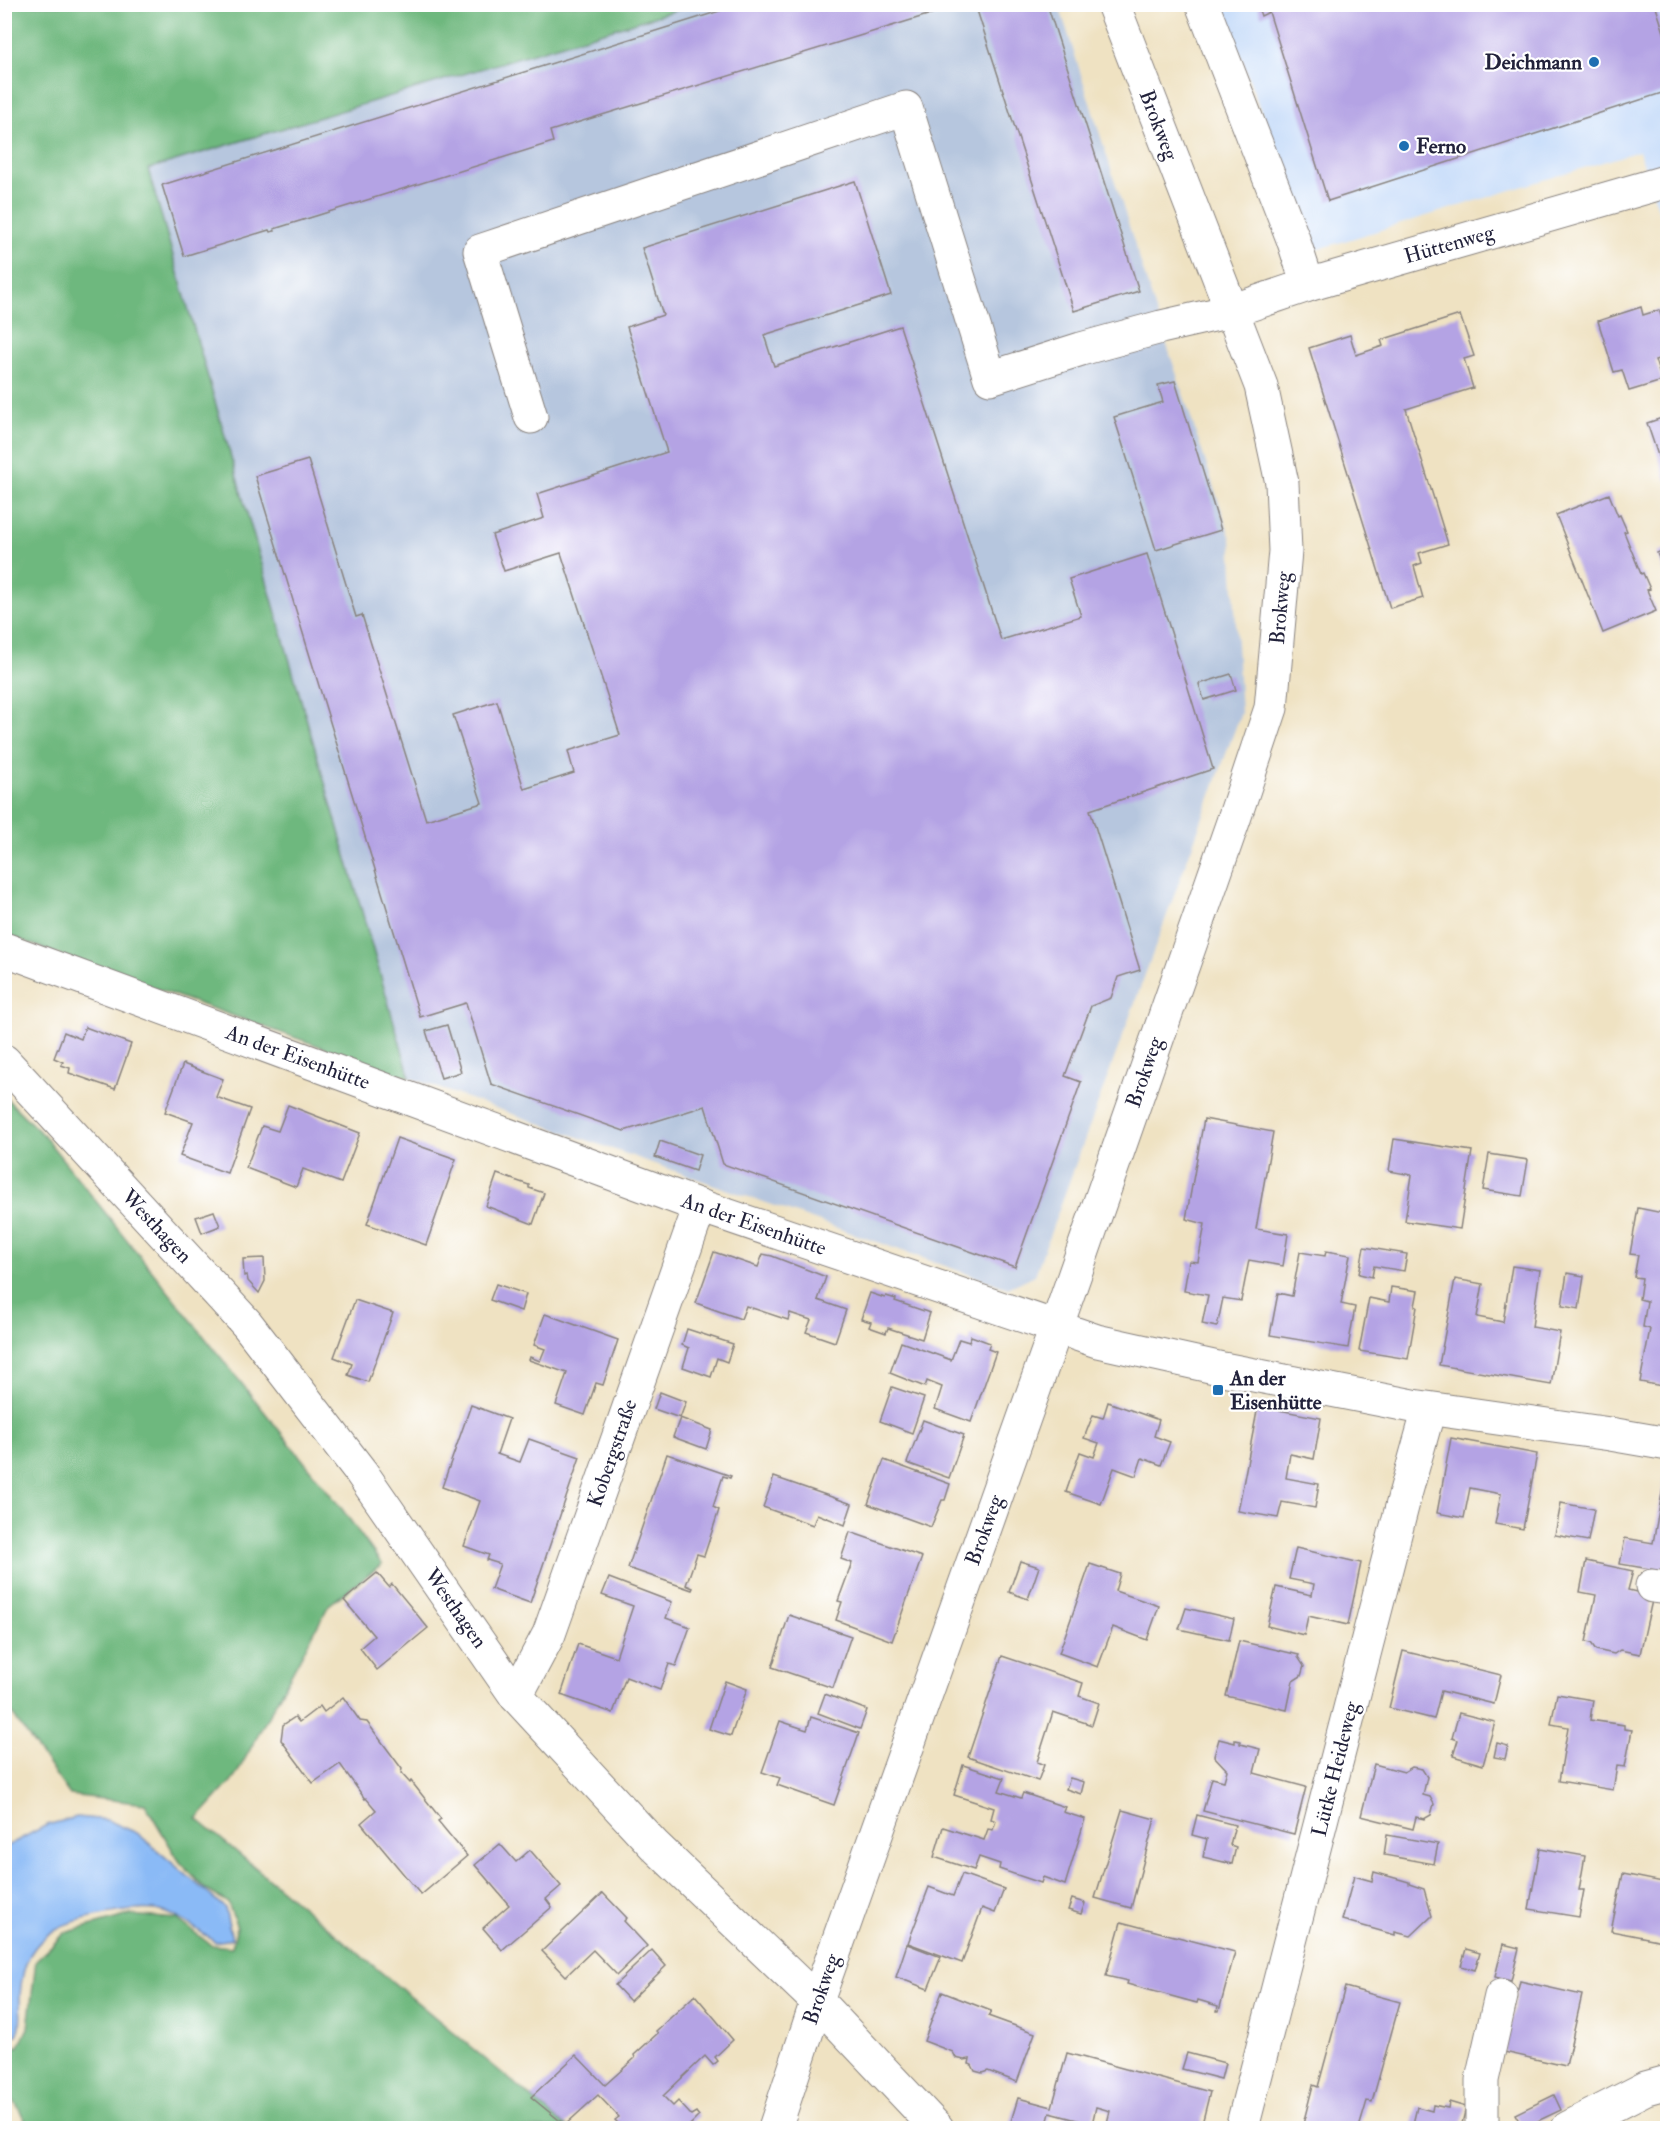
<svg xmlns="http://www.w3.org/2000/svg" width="1672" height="2133" viewBox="0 0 1672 2133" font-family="'IM FELL Double Pica',serif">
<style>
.built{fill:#c8ddf9}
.industrial{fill:#b6c6de}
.forest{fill:#6eb87e;stroke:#486d5c;stroke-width:1.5}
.water{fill:#8abaf6;stroke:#566e98;stroke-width:1.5}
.building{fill:#b4a3e4}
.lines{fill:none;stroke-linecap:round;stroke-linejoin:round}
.minor-casing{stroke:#88827e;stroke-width:35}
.minor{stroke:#fff;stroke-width:33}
.poi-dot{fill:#1f6fb2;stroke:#fff;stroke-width:2}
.labels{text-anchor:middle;stroke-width:4.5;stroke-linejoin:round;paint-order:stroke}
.poi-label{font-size:21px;font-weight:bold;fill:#22223b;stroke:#fff;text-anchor:start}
.street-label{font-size:21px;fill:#22223b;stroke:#fff}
</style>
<rect width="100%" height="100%" fill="#fff"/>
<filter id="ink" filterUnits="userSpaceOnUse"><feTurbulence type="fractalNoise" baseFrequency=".0167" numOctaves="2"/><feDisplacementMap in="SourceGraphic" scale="12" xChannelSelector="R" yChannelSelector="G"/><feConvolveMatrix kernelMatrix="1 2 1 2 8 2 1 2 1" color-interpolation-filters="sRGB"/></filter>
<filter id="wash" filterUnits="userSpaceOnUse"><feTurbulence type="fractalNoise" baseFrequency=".008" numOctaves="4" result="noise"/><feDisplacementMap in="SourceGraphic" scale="24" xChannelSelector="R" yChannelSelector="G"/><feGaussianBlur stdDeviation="1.35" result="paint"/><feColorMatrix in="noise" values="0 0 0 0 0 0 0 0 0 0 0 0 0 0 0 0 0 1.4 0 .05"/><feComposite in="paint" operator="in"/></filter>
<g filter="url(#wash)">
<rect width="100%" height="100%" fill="#efe2c2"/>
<path class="built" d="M1222 5H1667V236L1639 151 1312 251Z"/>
<path class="industrial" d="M693 5H1059L1161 327 1231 539 1241 713 1035 1275 1008 1288 410 1078 147 169Z"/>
<g class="forest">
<path d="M4 5H693L148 169 410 1078 60 955 5 934Z"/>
<path d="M4 1096 44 1136 342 1509 382 1564 329 1605 235 1777 197 1819 568 2128H30L5 2086V2042L18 2048 28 2028 36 1960 65 1933 129 1915 177 1919 211 1945 232 1947 237 1927 228 1903 205 1889 179 1861 145 1804 70 1795 13 1715 5 1710Z"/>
</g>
<path class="water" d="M77 1817 107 1820 137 1833 225 1908 232 1939 215 1942C199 1931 183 1918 164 1912 142 1904 76 1918 56 1929 46 1935 36 1945 30 1955 24 1966 21 1982 20 1995 19 2009 24 2023 17 2035L5 2037V1847L47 1825Z"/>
<g id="blocks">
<g class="building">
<path d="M742 4 960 5 550 131 553 142 274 229 275 231 270 232 269 230 184 256 162 185Z"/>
<path d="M975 4H1047L1139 291 1074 311Z"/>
<path d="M1257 4H1655L1668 45V91L1328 201 1269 12 1261 16Z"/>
<path d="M855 181 891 295 764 335 774 366 900 326 1001 640 1081 616 1069 579 1147 554 1213 769 1090 810 1140 970 1118 977 1111 998 1091 1006 1065 1076 1081 1082 1015 1267 723 1164 705 1106 624 1131 491 1084 466 1003 420 1017 255 476 308 460 356 617 362 615 426 820 482 803 453 715 497 701 524 789 574 773 568 751 620 735 561 553 504 571 492 535 544 518 537 494 667 452 627 327 663 315 642 248Z"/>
<path d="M1641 307 1643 315 1659 310 1668 335V356L1655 360 1662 381 1629 391 1622 370 1614 372 1598 321Z"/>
<path d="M1460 315 1474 356 1464 359 1473 388 1406 409 1448 544 1419 553 1422 563 1414 566 1423 598 1390 608 1309 348 1350 335 1356 355 1383 346 1381 340Z"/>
<path d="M1175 381 1221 530 1156 550 1114 417 1163 402 1158 385Z"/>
<path d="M1668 416V482H1667L1647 423Z"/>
<path d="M1609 494 1618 516 1620 515 1627 531 1624 532 1641 574 1643 573 1650 589 1647 590 1656 611 1603 633 1556 515Z"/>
<path d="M1667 549V579L1657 553Z"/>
<path d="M1231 674 1236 690 1204 700 1199 684Z"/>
<path d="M447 1025 461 1072 441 1078 426 1031Z"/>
<path d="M85 1027 131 1044 115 1089 69 1073 70 1068 61 1065 63 1062 54 1058 64 1032 81 1039Z"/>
<path d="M183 1064 223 1079 216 1097 250 1109 227 1173 180 1156 193 1122 165 1112Z"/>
<path d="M288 1105 360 1133 341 1183 303 1169 296 1187 246 1168 262 1126 278 1131Z"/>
<path d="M1204 1119 1273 1132 1256 1229 1288 1234 1283 1266 1249 1260 1241 1301 1223 1298 1217 1327 1202 1324 1208 1295 1184 1291 1189 1261 1198 1262 1205 1224 1186 1219Z"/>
<path d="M397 1138 456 1159 426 1245 367 1224Z"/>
<path d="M1394 1139 1472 1151 1460 1229 1405 1221 1412 1175 1389 1171Z"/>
<path d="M660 1141 700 1155 695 1171 655 1157Z"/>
<path d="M1489 1154 1528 1160 1522 1196 1483 1190Z"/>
<path d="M497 1174 529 1185V1188L544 1193 533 1224 486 1206Z"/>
<path d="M1638 1208 1668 1214V1387L1640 1382 1650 1329 1643 1327 1647 1301 1639 1299 1642 1278 1634 1277 1638 1255 1630 1254Z"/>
<path d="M214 1211 220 1226 202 1233 196 1217Z"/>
<path d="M1364 1247 1407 1254 1404 1271 1374 1266 1372 1277 1359 1274Z"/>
<path d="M1326 1251 1350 1255 1341 1304 1355 1307 1348 1348 1270 1335 1278 1293 1292 1296 1300 1252 1325 1256Z"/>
<path d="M714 1252 758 1267 763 1254 772 1256 826 1277 818 1300 846 1310 835 1342 806 1332 811 1320 790 1313 788 1320 746 1306 741 1319 696 1303Z"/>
<path d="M264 1258 265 1281 259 1293 248 1281 247 1275 244 1276 243 1259Z"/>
<path d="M1512 1266 1540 1270 1532 1327 1560 1332 1551 1385 1439 1365 1455 1279 1483 1284 1477 1317 1503 1322Z"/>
<path d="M1567 1273 1584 1276 1579 1309 1562 1306Z"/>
<path d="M496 1284 526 1294 521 1311 490 1300Z"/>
<path d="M1391 1287 1418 1291 1415 1306 1417 1307 1408 1359 1359 1351 1369 1298 1389 1302Z"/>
<path d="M870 1293 885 1298 886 1296 896 1299 895 1301 930 1313 922 1339 888 1328 886 1333 869 1327 871 1322 861 1319Z"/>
<path d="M355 1300 393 1313 368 1382 348 1375 352 1364 334 1357Z"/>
<path d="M545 1314 618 1340 603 1385 596 1383 585 1415 556 1405 567 1373 529 1360 530 1357 540 1361 545 1349 534 1345Z"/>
<path d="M687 1329 733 1344 727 1362 717 1358 711 1377 683 1367 689 1348 682 1345Z"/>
<path d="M971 1336 990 1343 988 1349 996 1352 971 1422 935 1409 942 1387 927 1381 925 1387 890 1373 901 1342 951 1360 959 1339 969 1342Z"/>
<path d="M892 1387 924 1398 912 1433 880 1421Z"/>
<path d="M660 1392 686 1402 680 1418 712 1430 706 1449 673 1437 680 1418 654 1409Z"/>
<path d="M1108 1402 1159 1420 1154 1436 1170 1442 1161 1465 1142 1458 1136 1476 1114 1468 1101 1504 1066 1492 1080 1452 1094 1457 1099 1443 1084 1438 1093 1415 1103 1418Z"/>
<path d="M471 1405 509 1419 497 1454 520 1462 529 1439 580 1457 530 1603 491 1589 500 1564 487 1560 489 1555 464 1546 480 1501 442 1487Z"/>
<path d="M1258 1406 1321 1418 1314 1459 1290 1454 1286 1478 1319 1484 1315 1508 1282 1502 1278 1518 1238 1511Z"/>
<path d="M923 1420 964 1435 949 1478 907 1463Z"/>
<path d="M1451 1438 1537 1454 1523 1529 1495 1524 1501 1494 1470 1488 1464 1518 1437 1513Z"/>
<path d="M667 1454 731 1476 730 1478 723 1476 713 1507 719 1510 704 1556 697 1554 686 1585 693 1588 692 1590 628 1568Z"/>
<path d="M884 1460 950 1484 945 1500H942L931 1527 868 1504Z"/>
<path d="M774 1477 852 1504 845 1525 817 1514 813 1525 763 1507Z"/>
<path d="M1665 1477 1668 1478V1572L1620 1564 1625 1538 1653 1543Z"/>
<path d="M1561 1503 1594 1509 1588 1541 1555 1535Z"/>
<path d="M850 1532 922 1557 892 1641 836 1620 842 1602 838 1601 852 1563 841 1559Z"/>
<path d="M1296 1548 1361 1563 1348 1625 1308 1616 1304 1635 1267 1626 1276 1587 1312 1595 1314 1584 1289 1579Z"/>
<path d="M1020 1561 1039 1567 1028 1599 1009 1592Z"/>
<path d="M1586 1561 1633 1571 1628 1590 1653 1596 1640 1654 1620 1650 1614 1654 1596 1650 1591 1643 1586 1642 1596 1595 1580 1592Z"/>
<path d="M1090 1564 1120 1574 1115 1591 1159 1606 1147 1640 1113 1627 1098 1667 1059 1653Z"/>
<path d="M377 1573 389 1587 392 1584 428 1628 377 1670 360 1648 374 1636 344 1600Z"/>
<path d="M609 1578 672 1602 666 1618 690 1627 676 1666 669 1664 660 1690 626 1677 613 1713 561 1695 578 1644 616 1657 633 1606 602 1595Z"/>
<path d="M1186 1608 1234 1619 1229 1640 1179 1629Z"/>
<path d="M789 1615 851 1636 833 1688 772 1667Z"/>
<path d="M1239 1641 1299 1655 1298 1657 1304 1666 1301 1676 1293 1681 1287 1710 1226 1696Z"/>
<path d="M1403 1651 1501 1675 1494 1704 1441 1691 1434 1719 1389 1708Z"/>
<path d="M1002 1656 1083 1683 1079 1696 1099 1703 1092 1725 1053 1712 1037 1762 1044 1765 1038 1781 968 1757Z"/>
<path d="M725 1681 747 1689 731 1736 709 1729Z"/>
<path d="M825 1694 867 1710 860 1729 818 1713Z"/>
<path d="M1557 1694 1593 1700 1590 1720 1624 1725V1729L1632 1730 1625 1767 1617 1766 1613 1790 1559 1781 1568 1727 1551 1724Z"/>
<path d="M343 1697 360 1721 367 1722 402 1769 401 1773 410 1783 411 1781 441 1819 438 1821 467 1856 421 1895 361 1823 376 1810 366 1798 365 1799 340 1764 313 1783 281 1740 283 1725 295 1717 299 1722 320 1706 324 1712Z"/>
<path d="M1459 1713 1495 1722 1483 1765 1453 1756 1458 1740 1452 1738Z"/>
<path d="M811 1717 859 1733 834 1805 777 1785 780 1778 762 1772 780 1721 807 1730Z"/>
<path d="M1219 1739 1235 1743V1740L1240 1741V1744L1260 1749 1254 1773 1306 1787 1294 1834 1203 1811 1212 1778 1224 1781 1227 1770 1214 1756Z"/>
<path d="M1497 1743 1508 1746 1505 1759 1494 1757Z"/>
<path d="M1374 1764 1404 1772 1412 1767 1422 1769 1427 1777 1423 1795 1430 1797 1434 1804 1431 1815 1424 1819 1416 1817 1413 1829 1361 1816Z"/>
<path d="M963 1765 1004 1778 999 1791 1021 1798 1023 1793 1065 1807 1063 1812 1085 1819 1065 1885 1043 1877 1041 1883 999 1869 1000 1864 979 1857 974 1870 934 1857 943 1827 984 1840 988 1829 993 1830 996 1821 991 1819 994 1808 954 1795Z"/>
<path d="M1070 1778 1084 1782 1081 1794 1066 1789Z"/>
<path d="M1122 1810 1155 1819 1131 1908 1095 1898Z"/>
<path d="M1197 1815 1235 1825 1230 1845 1236 1847 1232 1864 1203 1857 1207 1839 1192 1835Z"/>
<path d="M1387 1835 1438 1844 1434 1864 1384 1855Z"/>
<path d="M500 1844 516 1862 530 1850 561 1886 546 1899 552 1907 502 1950 483 1928 509 1905 475 1865Z"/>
<path d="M1540 1848 1585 1856 1579 1890H1584L1579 1917 1529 1909Z"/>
<path d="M1374 1872 1409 1882V1884L1424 1889 1432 1916 1411 1936 1395 1932V1935L1342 1920 1354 1876 1372 1881Z"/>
<path d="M962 1874 1004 1889 995 1913 982 1908 962 1963 908 1943 929 1887 953 1896Z"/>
<path d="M1623 1874 1668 1883V1942L1611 1931Z"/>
<path d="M603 1893 627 1918 624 1921 647 1946 617 1975 593 1950 566 1976 542 1951Z"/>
<path d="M1072 1899 1085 1903 1081 1914 1068 1910Z"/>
<path d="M1121 1922 1235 1952 1219 2011H1217L1218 2006 1198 2000 1197 2003 1127 1984 1128 1981 1106 1976Z"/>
<path d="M907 1944 941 1957 928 1989 896 1977Z"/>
<path d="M1503 1944 1519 1948 1511 1981 1495 1977Z"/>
<path d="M1466 1949 1480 1953 1475 1970 1461 1966Z"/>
<path d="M652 1950 666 1966 630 2001 615 1985Z"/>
<path d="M1520 1981 1582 1995 1566 2066 1504 2052Z"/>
<path d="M1345 1987 1400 2002 1372 2102 1367 2101 1359 2128H1302L1313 2085 1318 2087Z"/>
<path d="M942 1992 991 2011 988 2016 1035 2033 1017 2082 988 2071 982 2073 975 2071 972 2065 969 2064 970 2059 964 2060 956 2058 953 2052 924 2041Z"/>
<path d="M695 1995 733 2040 715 2057 718 2061 713 2065 705 2056 663 2096 673 2106 678 2101 691 2115 696 2112 699 2116 690 2125 694 2128H623L615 2120 619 2117 598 2095 565 2125 531 2097 576 2055 605 2085 635 2058 634 2055 658 2033 656 2031Z"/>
<path d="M1067 2053 1210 2092 1201 2128H1110L1106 2127 1110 2111 1096 2107 1092 2124 1050 2113 1046 2128H1009L1018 2098 1052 2107Z"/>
<path d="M1187 2053 1225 2063 1221 2079 1182 2069Z"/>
<path d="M1554 2095 1561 2110 1523 2128 1515 2114Z"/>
<path d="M1449 2102 1466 2107 1461 2128H1412L1417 2107 1432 2111 1433 2105 1448 2108Z"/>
</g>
</g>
</g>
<g filter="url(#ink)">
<use href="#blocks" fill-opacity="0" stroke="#88827e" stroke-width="1.5"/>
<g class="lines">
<defs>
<g id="minor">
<path d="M1202 4 1293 239 1308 285"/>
<path d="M531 417 480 251 906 108 990 378 1081 349 1161 327 1231 311 1308 285 1668 181"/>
<path d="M4 949 700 1206 1097 1341 1223 1369 1413 1406 1610 1434 1668 1444"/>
<path d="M4 1061 247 1324 361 1472 516 1696 654 1845 817 2001 937 2128"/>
<path d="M1652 1586 1668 1588"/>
<path d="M516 1696 549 1634 700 1206"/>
<path d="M775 2128 817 2001 1056 1328 1234 819 1271 708 1285 551 1282 483 1261 386 1113 4"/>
<path d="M1242 2128 1405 1495 1429 1409"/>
<path d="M1482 2128V2080L1501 1996"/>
<path d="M1568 2128 1646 2088 1668 2082"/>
</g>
</defs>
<use href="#minor" class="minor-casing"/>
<use href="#minor" class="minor"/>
</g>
</g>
<g class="poi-dot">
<circle cx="1594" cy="62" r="6"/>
<circle cx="1404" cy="146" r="6"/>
<rect x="1212" y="1384" width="12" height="12" rx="3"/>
</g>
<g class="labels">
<g class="poi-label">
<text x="1582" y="69" text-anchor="end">Deichmann</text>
<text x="1416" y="153">Ferno</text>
<text x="1230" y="1385">An der<tspan x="1230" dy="24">Eisenhütte</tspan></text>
</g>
<g class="street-label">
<text transform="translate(1159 125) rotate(69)" y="7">Brokweg</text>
<text transform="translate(1449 244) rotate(-16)" y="7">Hüttenweg</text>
<text transform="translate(1280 608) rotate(-85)" y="7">Brokweg</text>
<text transform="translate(298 1057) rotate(20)" y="7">An der Eisenhütte</text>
<text transform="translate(1144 1072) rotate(-71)" y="7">Brokweg</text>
<text transform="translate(754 1224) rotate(19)" y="7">An der Eisenhütte</text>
<text transform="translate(157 1226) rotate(47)" y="7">Westhagen</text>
<text transform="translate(612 1453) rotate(-71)" y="7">Kobergstraße</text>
<text transform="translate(984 1530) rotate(-70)" y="7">Brokweg</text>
<text transform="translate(456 1608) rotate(55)" y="7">Westhagen</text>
<text transform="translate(1335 1769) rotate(-76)" y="7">Lütke Heideweg</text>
<text transform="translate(821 1989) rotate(-71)" y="7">Brokweg</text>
</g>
</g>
<rect width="1672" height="2133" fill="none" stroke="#fff" stroke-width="24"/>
</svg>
